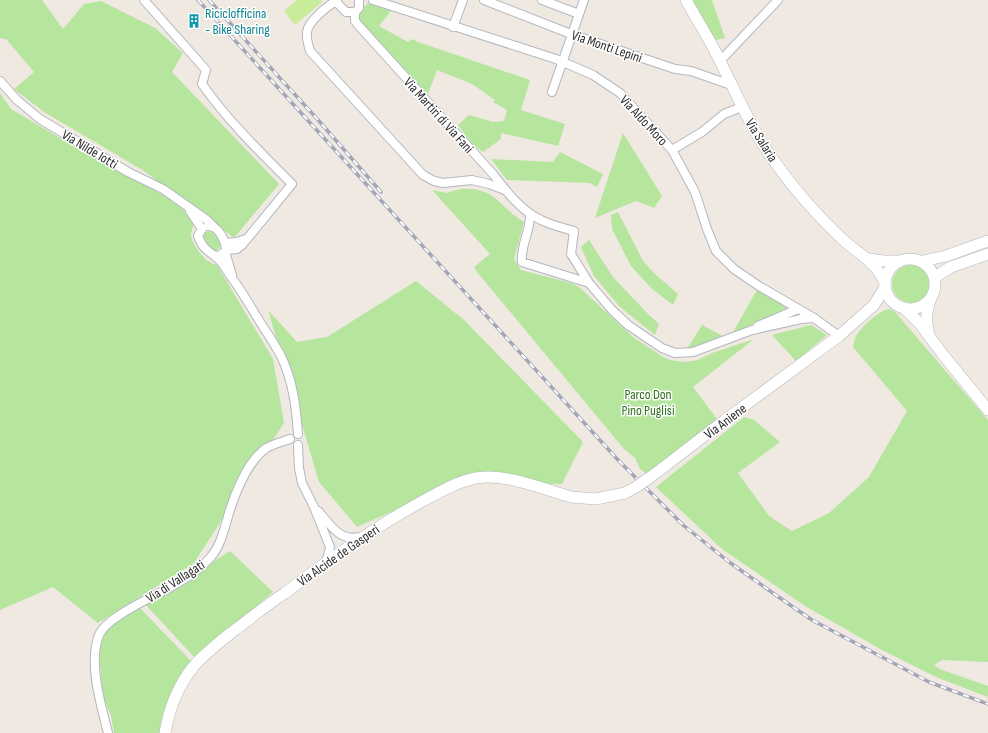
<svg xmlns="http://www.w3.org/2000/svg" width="988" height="733" viewBox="0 0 988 733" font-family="'Sofia Sans Condensed',sans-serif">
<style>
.green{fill:#b6e59e}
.pitch{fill:#c9ec9a}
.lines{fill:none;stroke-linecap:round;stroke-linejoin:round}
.street-casing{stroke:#b4b7c1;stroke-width:10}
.secondary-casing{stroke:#b4b7c1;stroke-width:12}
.street{stroke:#fff;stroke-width:8}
.secondary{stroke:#fff;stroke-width:11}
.rail-casing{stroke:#a3a6b8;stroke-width:3.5}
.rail{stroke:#fff;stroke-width:2;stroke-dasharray:6;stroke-linecap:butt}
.secondary-bridge-casing{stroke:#b4b7c1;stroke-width:12;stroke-linecap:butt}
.secondary-bridge{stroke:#fff;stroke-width:11}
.labels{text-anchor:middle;stroke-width:3;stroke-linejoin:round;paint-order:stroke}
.culture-label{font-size:14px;fill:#0d838f;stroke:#fff;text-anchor:start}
.street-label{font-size:14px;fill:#2e2e2e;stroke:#fff}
.park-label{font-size:14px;fill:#2c6e1b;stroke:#fff}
</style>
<rect width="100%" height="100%" fill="#efe9e1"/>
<g class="green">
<path d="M0 0H42L63 29 84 4 101 1 155 28 183 53 172 72 279 184 234 238 144 171 44 112 14 89 34 72 6 39 0 38Z"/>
<path d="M685 0H712L725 38 716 40Z"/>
<path d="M370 2 391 11 379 26 408 42 413 39 418 42 530 80 521 110 565 124 558 146 501 133V139L483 152 472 144 458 125 469 115 493 122 504 121 507 110 493 102 495 100 472 84 437 70 428 94 358 20 356 13Z"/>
<path d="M0 93 11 109 96 159 174 201C181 207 189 214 193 223 194 227 191 230 191 235 191 241 202 258 208 261 211 263 214 264 217 265L273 359 284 423 194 563 98 623 53 587 0 610Z"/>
<path d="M623 133 662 196 654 208 636 201 595 218Z"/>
<path d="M560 152 603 174 597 187 590 183 507 180 491 159 553 162Z"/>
<path d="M460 189C497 187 498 207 524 222L514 259 521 270 571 283 579 287 633 337 663 357 670 360 684 362 698 360 712 353 754 339 693 387 717 419 647 474 640 469 635 458 624 449 477 272 474 267 490 254 432 190 447 193Z"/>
<path d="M618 212 643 261 654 273 678 294 673 305 651 288 631 266 612 229 611 215Z"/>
<path d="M210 231C214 233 221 242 220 247L217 250C209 250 206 243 203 237L205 233Z"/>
<path d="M589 240 613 277 648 314 659 324 655 335 620 307 594 276 581 247Z"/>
<circle cx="911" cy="284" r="19"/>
<path d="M416 281 464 320 583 442 562 484 458 483 357 527 319 482 268 310 297 342 327 337Z"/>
<path d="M757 290 787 308 732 334Z"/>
<path d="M889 309 895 312 988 420V662L942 660 934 665 940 669 988 686V697L936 677 882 650 805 606 722 549 656 487 744 417 754 420 780 442 738 473 769 516 792 531 829 513 869 477 907 411 853 347C854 344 854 341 855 338 860 328 879 310 889 309Z"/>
<path d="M702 325 723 336 687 349Z"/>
<path d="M811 325 827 335 796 361 772 335Z"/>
<path d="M230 551 273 592 195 658 146 605Z"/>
<path d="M139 607 192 662 175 685 164 710 160 733H114L111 716 104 700 101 678 99 651 107 628 127 616Z"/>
</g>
<path class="pitch" d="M297 0H321L322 2 295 25 284 11Z"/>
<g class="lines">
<defs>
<g id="street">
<path d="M144 0 206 70 202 84C228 121 260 152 292 184L242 245 237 249 226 250C223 254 220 256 215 256"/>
<path d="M334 0 346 12H355L359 8V0"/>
<path d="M337 0C328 6 308 21 307 32 306 38 308 44 310 51L423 175 434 181 443 183 472 180 489 184 505 190"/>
<path d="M373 0 556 59 593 75 620 93 672 150 695 192 707 229 716 251 734 269 759 286 814 318 839 336"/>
<path d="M484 0 571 34 675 69 691 71 731 85"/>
<path d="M542 0 579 14"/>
<path d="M355 12V21L359 26 493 174C506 191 521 211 541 220 551 225 563 228 574 231L571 254 589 283 522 262C520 246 531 230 530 214"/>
<path d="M453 27 463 0"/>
<path d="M720 61 778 0"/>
<path d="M0 81 17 100 40 119 128 172 163 189 207 220 213 226"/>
<path d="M552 92 584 0"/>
<path d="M672 150 702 132 724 114 742 107"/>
<path d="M190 211 202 229"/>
<path d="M208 226C219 226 225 240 226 250"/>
<path d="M202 229 198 236C202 247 206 250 215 256 222 261 227 271 232 278 241 290 249 304 257 317 265 330 274 343 281 356 293 381 296 407 298 434"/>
<path d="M225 243 236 242 246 239"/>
<path d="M225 252 232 275"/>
<path d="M589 283 612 310 628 325 662 348 675 353 693 352 752 330 801 319 814 318"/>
<path d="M758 326 798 309"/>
<path d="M298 445 299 468 302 483 314 507 330 547 328 556 325 563"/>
<path d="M318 511C331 525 339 542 361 537"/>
<path d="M108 733C101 705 88 663 99 635 107 616 156 596 174 585 187 578 200 569 210 558 220 547 223 533 227 520 233 498 246 463 265 449 272 444 282 442 290 439"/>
</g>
<g id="secondary">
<path d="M686 0C697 20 710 40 720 61 738 97 753 133 777 165 795 190 819 217 841 238 858 254 875 260 885 283"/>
<circle cx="910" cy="284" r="25"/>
<path d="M868 259 884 261H898"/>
<path d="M923 261 946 256 988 241"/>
<path d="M935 277 951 267 988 254"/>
<path d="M905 309 920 324 944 356 988 410"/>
<path d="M929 334C925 321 926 310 931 298"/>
<path d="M725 420 839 336 874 305 885 287"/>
<path d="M165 733C169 709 178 686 193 667 206 652 221 641 236 629 252 617 268 604 285 593 329 560 373 528 421 502 439 492 456 482 476 478 506 473 543 489 571 497"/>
</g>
</defs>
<use href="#street" class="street-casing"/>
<use href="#secondary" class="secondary-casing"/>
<use href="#street" class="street"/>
<use href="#secondary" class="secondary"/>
<defs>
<g id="rail">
<path d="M198 0 587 426 619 461 683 525 729 562 780 598 812 620 929 682 988 704"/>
<path d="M209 0 319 121 381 192"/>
</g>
</defs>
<use href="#rail" class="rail-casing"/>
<use href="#rail" class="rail"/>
<defs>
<path id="secondary-bridge" d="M571 497 596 499 625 493 636 487 652 476 725 420"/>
</defs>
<use href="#secondary-bridge" class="secondary-bridge-casing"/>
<use href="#secondary-bridge" class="secondary-bridge"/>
</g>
<defs>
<symbol id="building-bare" viewBox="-9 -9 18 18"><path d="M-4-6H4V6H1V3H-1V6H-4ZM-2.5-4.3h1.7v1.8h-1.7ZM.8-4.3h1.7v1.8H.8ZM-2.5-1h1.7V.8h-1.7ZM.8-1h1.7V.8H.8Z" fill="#0f9aa8" stroke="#fff" stroke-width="2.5" paint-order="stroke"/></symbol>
</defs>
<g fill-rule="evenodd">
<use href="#building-bare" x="184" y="11" width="20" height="20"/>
</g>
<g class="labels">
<g class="culture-label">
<text x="205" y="18">Riciclofficina<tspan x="205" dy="16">- Bike Sharing</tspan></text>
</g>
<g class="street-label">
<text transform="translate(607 46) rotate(19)" y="5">Via Monti Lepini</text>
<text transform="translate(439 115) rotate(48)" y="5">Via Martiri di Via Fani</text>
<text transform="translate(644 120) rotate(47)" y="5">Via Aldo Moro</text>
<text transform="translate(762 140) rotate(58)" y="5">Via Salaria</text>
<text transform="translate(90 149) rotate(31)" y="5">Via Nilde Iotti</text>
<text transform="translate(725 421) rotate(-37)" y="5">Via Aniene</text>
<text transform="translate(338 555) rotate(-35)" y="5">Via Alcide de Gasperi</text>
<text transform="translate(175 581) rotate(-33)" y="5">Via di Vallagati</text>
</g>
<g class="park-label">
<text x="648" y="399">Parco Don<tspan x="648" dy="16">Pino Puglisi</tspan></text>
</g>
</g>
</svg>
